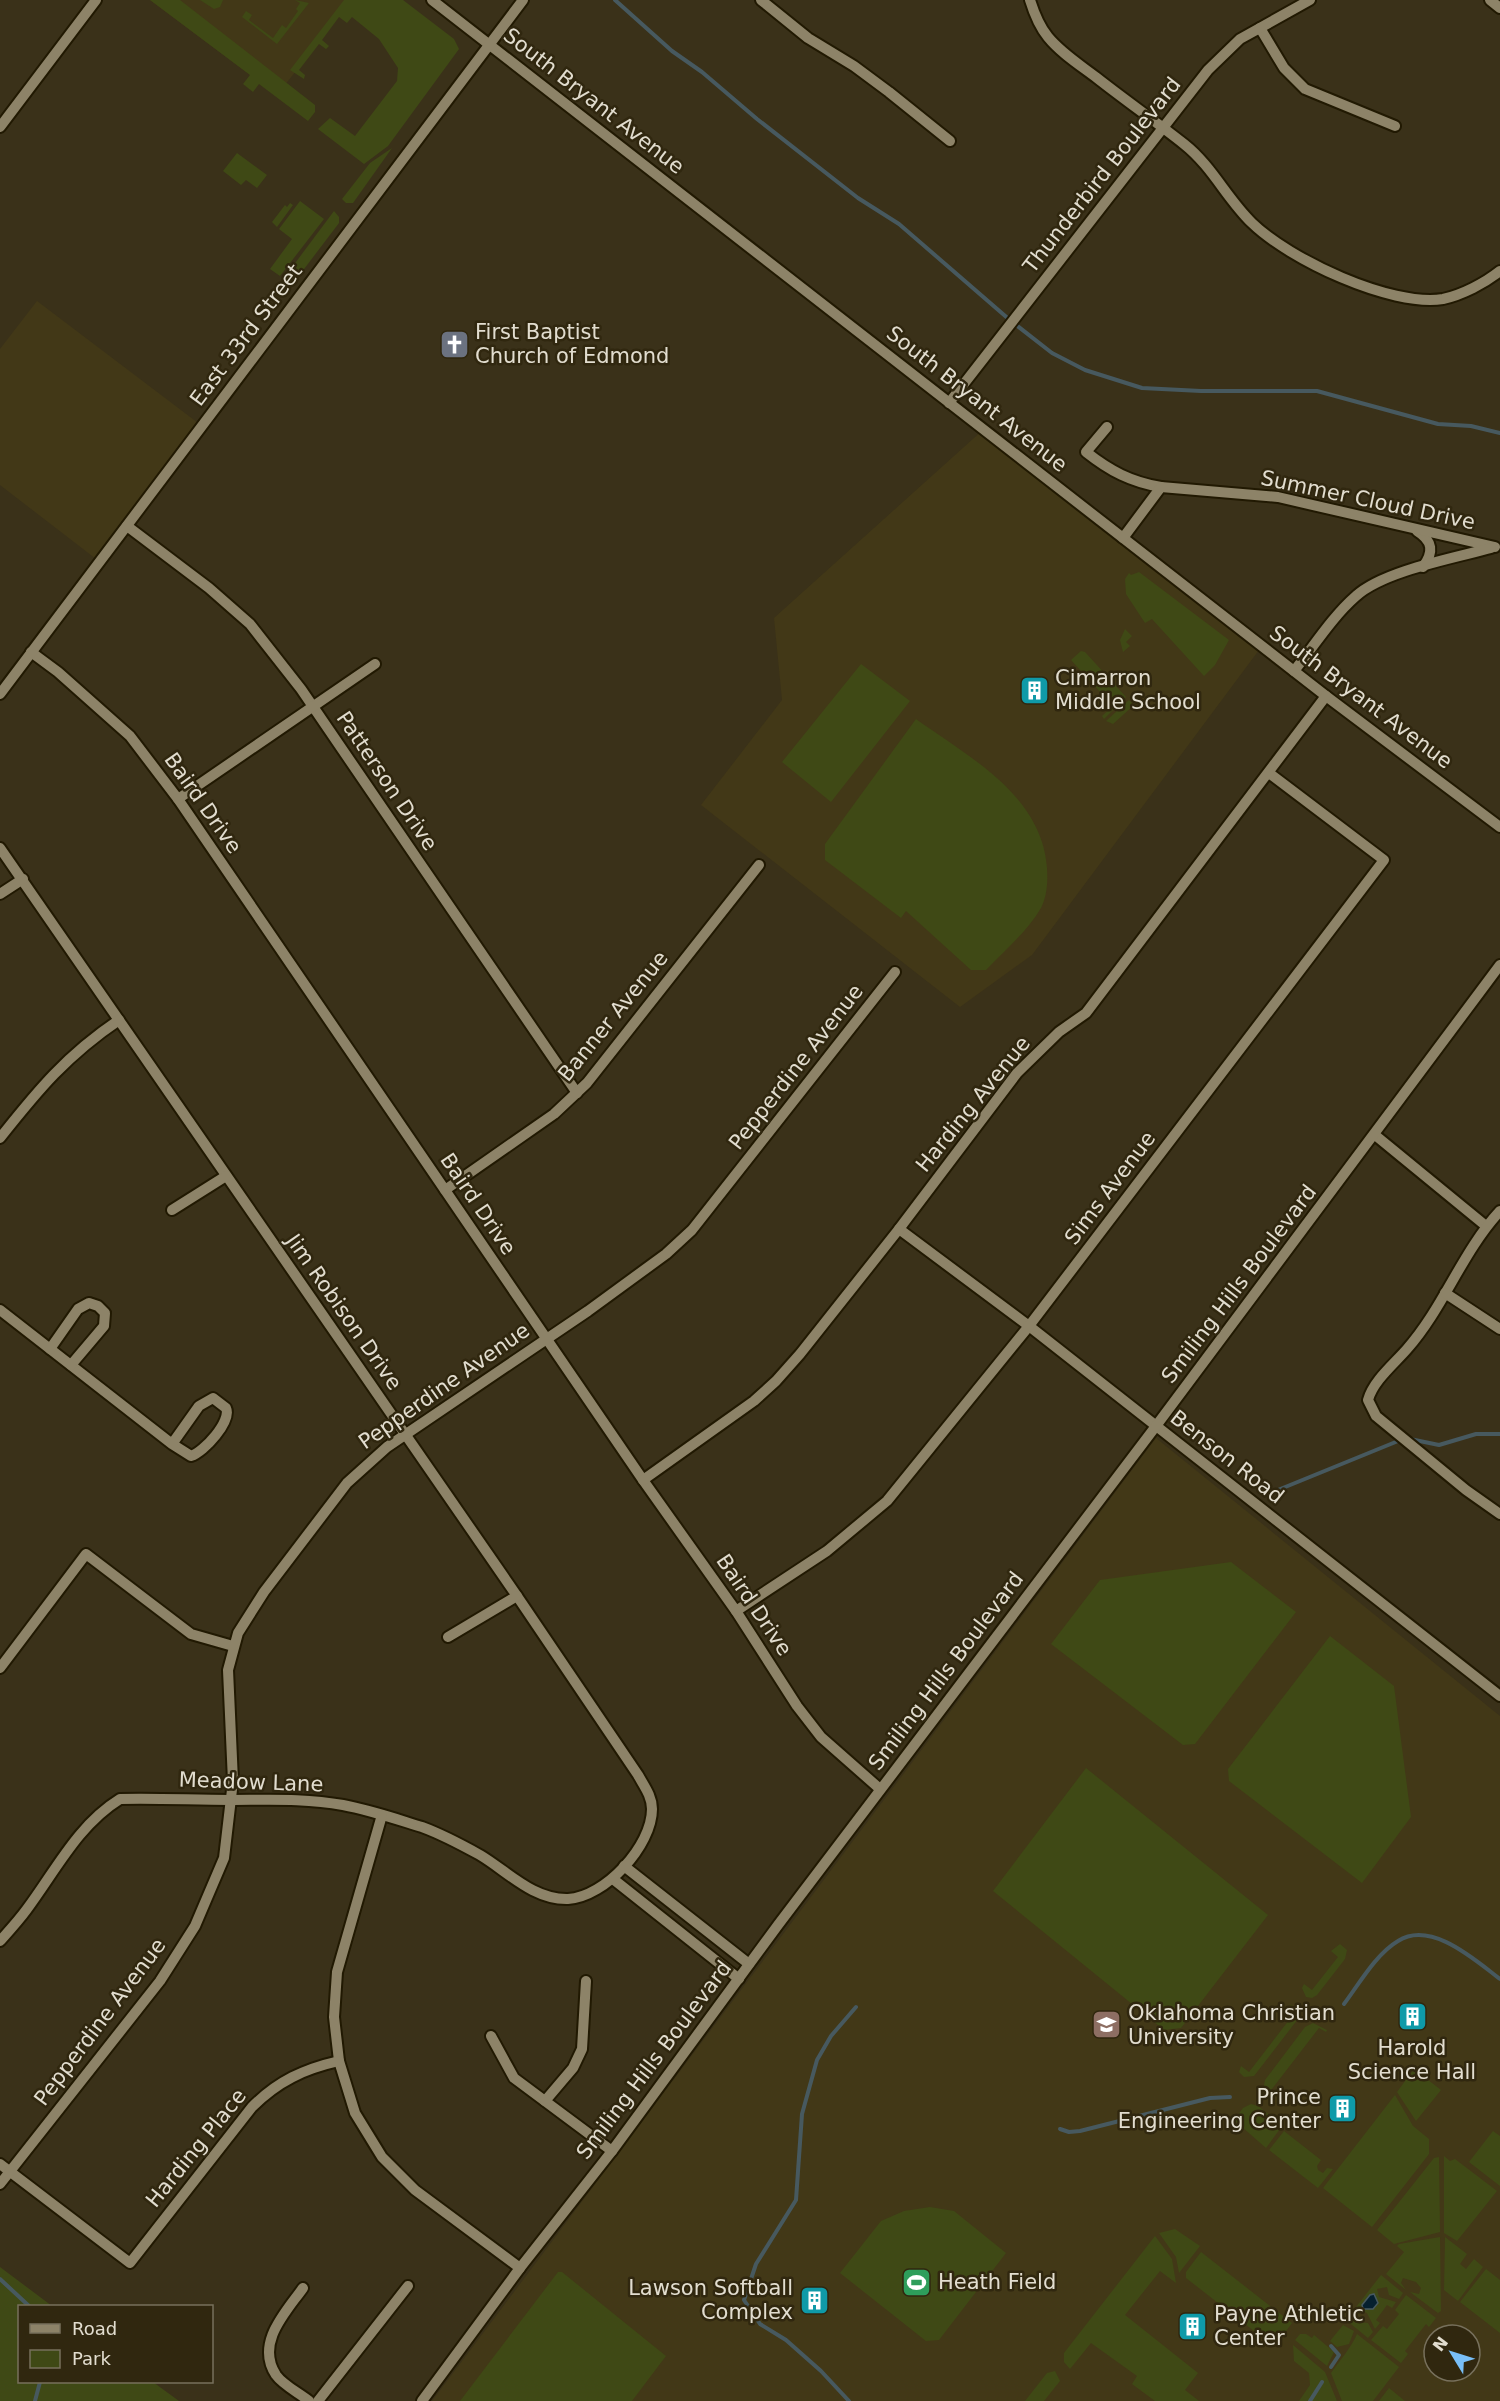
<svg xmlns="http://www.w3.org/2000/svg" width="1500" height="2401" viewBox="0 0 1500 2401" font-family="'DejaVu Sans',sans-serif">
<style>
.built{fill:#423817;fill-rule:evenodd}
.green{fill:#3f4915}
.water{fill:#05202f;stroke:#47595f;stroke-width:1.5}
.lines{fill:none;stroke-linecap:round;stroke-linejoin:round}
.stream{stroke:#47595f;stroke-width:4}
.minor-casing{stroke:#211902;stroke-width:14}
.minor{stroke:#8d8368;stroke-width:10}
.labels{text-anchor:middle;stroke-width:5;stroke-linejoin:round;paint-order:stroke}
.street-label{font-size:21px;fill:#e2ddcf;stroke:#30270f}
.poi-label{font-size:21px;fill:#e2ddcf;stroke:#30270f;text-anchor:start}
</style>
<rect width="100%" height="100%" fill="#3a3119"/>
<g class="built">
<path d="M150 0H352L277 95Z"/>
<path d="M37 301 202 426 100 562 0 485V349Z"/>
<path d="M984 429 1262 646 1032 955 960 1007 701 805 782 700 774 618Z"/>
<path d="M1156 1438 1500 1716V2401H432ZM1434 2335H1470V2371H1434Z"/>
</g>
<g class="green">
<path d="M150 0H180L315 105V112L308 121 259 84 253 92 243 84 250 75Z"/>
<path d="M200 0H223L220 7 214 9Z"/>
<path d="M295 0 309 3 277 44 242 17 246 11 252 15 249 20 273 38 282 25 286 28 298 11 296 9 300 3Z"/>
<path d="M344 0H403L454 39 459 49 388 146 364 164 318 129 330 118 355 136 397 81 398 68 379 39 352 17 347 23 339 17 322 40 329 46 326 49 319 44 299 70 305 75 304 79 290 70Z"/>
<path d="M392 148 353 203H346L342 199 370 163Z"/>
<path d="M237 153 267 175 257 188 246 180 241 185 223 171Z"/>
<path d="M300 201 324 219 280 276 270 269 292 239 279 229Z"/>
<path d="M290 203 293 205 277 227 272 222 285 205 287 207Z"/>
<path d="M334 211 339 217V223L298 277 289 281 284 278Z"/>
<path d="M1139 572 1229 640 1215 665 1204 676 1152 619 1145 623 1126 594 1125 579 1129 573 1131 575Z"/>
<path d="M1125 629 1132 636 1126 642 1130 646 1123 652 1120 640Z"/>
<path d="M1081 651 1085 652 1126 697 1104 719 1102 716 1113 706 1071 660Z"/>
<path d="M861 664 910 701 831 802 782 762Z"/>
<path d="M1129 700 1134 705 1113 724 1106 721Z"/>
<path d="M916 719C969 757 1042 795 1047 868 1048 882 1047 896 1041 908 1028 931 1004 951 986 970H971L906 911 901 918 825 860V844Z"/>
<path d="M1231 1562 1296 1612 1195 1744 1183 1745 1051 1644 1100 1580Z"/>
<path d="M1330 1636 1394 1686 1411 1817 1362 1883 1229 1781 1228 1769Z"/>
<path d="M1086 1768 1268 1915 1181 2028 1164 2030 993 1891Z"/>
<path d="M1340 1944 1347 1950 1345 1959 1317 1995 1312 1998 1306 1997 1302 1988 1304 1984 1312 1990 1338 1957 1331 1951Z"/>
<path d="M1289 2004 1299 2009 1298 2019 1254 2076 1244 2077 1239 2072 1241 2066 1249 2072 1296 2011Z"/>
<path d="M1313 2023 1327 2030 1326 2032 1319 2028 1268 2094 1274 2099 1272 2100 1263 2090 1265 2080 1305 2027Z"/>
<path d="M1414 2069 1441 2090 1416 2121 1397 2092Z"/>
<path d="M1395 2095 1413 2126 1429 2139V2154L1372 2227 1323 2188Z"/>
<path d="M1251 2104 1258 2106 1283 2125 1266 2148 1234 2120 1243 2108Z"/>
<path d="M1284 2131 1321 2160 1317 2166 1318 2170 1323 2173 1327 2168 1333 2169 1318 2188 1269 2150Z"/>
<path d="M1493 2131 1500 2136V2186L1469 2162Z"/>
<path d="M1444 2156 1450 2161 1455 2159 1497 2191 1457 2241 1444 2233Z"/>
<path d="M1439 2157 1440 2232 1394 2244 1377 2230 1434 2158Z"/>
<path d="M930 2207 954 2211 1006 2253 939 2340 926 2341 840 2273 881 2221 904 2211Z"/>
<path d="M1175 2229 1200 2246 1179 2273 1176 2257 1159 2233Z"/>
<path d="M1155 2236 1172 2259 1176 2283 1160 2271 1125 2315 1198 2373 1185 2390 1199 2401H1155L1132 2384 1137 2376 1091 2343 1070 2369 1064 2362V2353Z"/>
<path d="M1440 2237 1441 2311 1438 2313 1410 2292 1419 2294 1421 2288 1416 2282 1403 2278 1401 2283 1406 2290 1386 2274 1404 2252 1397 2246 1399 2244Z"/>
<path d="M1445 2237 1467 2254 1460 2264 1466 2269 1474 2259 1483 2267 1458 2301 1444 2290Z"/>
<path d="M1201 2252 1292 2323 1281 2338H1263L1186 2278V2272Z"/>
<path d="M0 2267 52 2306H20V2382H153L179 2401H0Z"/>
<path d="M1486 2269 1500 2280V2333L1460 2302Z"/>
<path d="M558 2272H562L666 2356 632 2401H460Z"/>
<path d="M1381 2275 1403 2293 1399 2299 1389 2295 1387 2287 1377 2289 1379 2297 1396 2302 1392 2308 1387 2305 1376 2320 1380 2323 1375 2329 1367 2313 1361 2311 1357 2315 1358 2322 1368 2323 1373 2332 1368 2338 1346 2320Z"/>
<path d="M1406 2295 1436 2318 1429 2327 1426 2324 1405 2351 1408 2354 1401 2363 1371 2340 1383 2326 1387 2329 1399 2314 1395 2310Z"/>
<path d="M1343 2325 1354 2331 1349 2344 1337 2347 1330 2341Z"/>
<path d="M1300 2334H1306L1312 2338 1314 2335 1334 2352 1327 2366 1295 2340Z"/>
<path d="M1357 2334 1399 2367 1373 2401H1342L1331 2373C1340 2360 1351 2348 1357 2334Z"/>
<path d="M1293 2345 1325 2372 1337 2401H1299L1310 2385 1309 2373 1294 2361Z"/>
<path d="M1055 2371 1060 2381 1044 2401H1025L1047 2373Z"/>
<path d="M1389 2388 1405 2401H1379Z"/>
</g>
<path class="water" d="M1374 2294 1378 2303 1373 2309H1363L1362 2305 1370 2295Z"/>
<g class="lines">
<g class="stream">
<path d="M615 0 672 51 702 72 757 119 858 198 899 224 1011 321 1052 353 1085 370 1142 388 1201 391H1317L1438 424 1471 426 1500 433"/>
<path d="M1410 1439 1439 1445 1476 1434H1500"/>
<path d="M1273 1492 1403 1439"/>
<path d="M1344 2004C1359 1984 1376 1954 1398 1941 1431 1920 1475 1960 1500 1979"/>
<path d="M1060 2129 1069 2132 1080 2131 1210 2098 1230 2097"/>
<path d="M0 2279 29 2306"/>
<path d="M1331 2367 1339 2355 1331 2346"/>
<path d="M35 2401 40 2382"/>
<path d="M849 2401 821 2371 786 2340 760 2324 744 2300 756 2264 796 2200 802 2114 817 2060 831 2036 856 2007"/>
<path d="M1310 2401 1322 2382"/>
</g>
<defs>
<g id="minor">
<path d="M432 0 1326 696 1500 827"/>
<path d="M761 0 808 38 854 66 889 92 950 141"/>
<path d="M1030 0C1034 13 1039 26 1048 37 1061 53 1080 65 1097 78 1125 100 1155 121 1184 144 1212 166 1227 199 1252 223 1289 259 1390 307 1443 299 1462 295 1485 283 1500 271"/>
<path d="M1490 0 1500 8"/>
<path d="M1260 28 1284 68 1305 89 1395 126"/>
<path d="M0 127 96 0"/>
<path d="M949 403 1208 70 1240 39 1310 0"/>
<path d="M1107 427 1086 452C1110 471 1131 482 1161 487"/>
<path d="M127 526 209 588 250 624 301 689 577 1093"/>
<path d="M1417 531C1433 541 1434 552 1423 567"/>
<path d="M1123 538 1161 487 1278 497 1495 547"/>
<path d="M31 652 58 672 130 736 178 799 643 1480 736 1611 797 1706 821 1737 880 1789"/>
<path d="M1294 671C1314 646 1332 617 1356 596 1383 571 1454 558 1491 548"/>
<path d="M0 694 523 0"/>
<path d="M178 799 375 664"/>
<path d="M0 848 517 1596 638 1775C644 1786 652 1796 652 1809 652 1846 605 1897 568 1899 533 1900 507 1871 480 1855 462 1845 441 1834 422 1827 396 1819 370 1810 343 1805 305 1798 268 1800 230 1800 193 1800 157 1798 120 1799 78 1825 56 1870 27 1909 19 1920 9 1931 0 1941"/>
<path d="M0 894 23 879"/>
<path d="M1375 1135 1486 1226"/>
<path d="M0 1138C38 1090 67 1055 119 1020"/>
<path d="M445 1190 554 1114 587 1083 759 865"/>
<path d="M172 1210 226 1176"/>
<path d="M1500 1211C1462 1252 1444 1307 1407 1349 1394 1364 1373 1381 1368 1400L1376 1416 1466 1490 1500 1514"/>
<path d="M899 1229 1029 1326 1500 1696"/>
<path d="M1445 1293 1500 1329"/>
<path d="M0 1310 172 1444 191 1456C204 1452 232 1421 226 1408L213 1398 199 1406 172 1444"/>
<path d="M50 1349 78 1309 89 1303 98 1306 105 1313 104 1326 71 1365"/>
<path d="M643 1480 754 1401 776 1381 800 1354 899 1229 1017 1073 1059 1032 1086 1013 1326 696"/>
<path d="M736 1611 827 1551 887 1501 1029 1326 1384 860 1269 773"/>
<path d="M448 1637 517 1596"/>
<path d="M0 1668 86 1554 191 1634 233 1646"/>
<path d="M382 1815 337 1972 334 2017 339 2061 355 2113 382 2157 415 2190 520 2268"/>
<path d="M624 1866 749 1964"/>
<path d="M613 1879 739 1979"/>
<path d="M491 2036 514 2078 612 2151"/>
<path d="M545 2101 573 2068 582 2049 586 1981"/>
<path d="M0 2164 130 2263 252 2107C278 2081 304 2069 339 2061"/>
<path d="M0 2184 160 1981 195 1926 224 1858 233 1781 228 1670 238 1633 264 1592 347 1483 387 1447 588 1311 666 1254 692 1230 895 972"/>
<path d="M303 2288C286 2312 255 2343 276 2375 283 2385 299 2393 309 2401"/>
<path d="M318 2401 408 2286"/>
<path d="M422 2401 520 2268 612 2151 778 1925 1156 1426 1500 965"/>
</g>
</defs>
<use href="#minor" class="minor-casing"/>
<use href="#minor" class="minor"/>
</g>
<defs>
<symbol id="church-square" viewBox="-11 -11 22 22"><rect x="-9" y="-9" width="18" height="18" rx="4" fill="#6b7280" stroke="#30270f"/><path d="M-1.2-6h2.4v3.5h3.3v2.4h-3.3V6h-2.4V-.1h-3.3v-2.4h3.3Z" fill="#fff"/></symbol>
<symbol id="building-square" viewBox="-11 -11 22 22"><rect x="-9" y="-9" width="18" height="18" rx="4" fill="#0f9aa8" stroke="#30270f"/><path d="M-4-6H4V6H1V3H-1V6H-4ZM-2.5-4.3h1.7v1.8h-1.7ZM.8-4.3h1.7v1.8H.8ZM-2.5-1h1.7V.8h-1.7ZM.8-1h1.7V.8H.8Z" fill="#fff"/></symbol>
<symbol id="university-square" viewBox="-11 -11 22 22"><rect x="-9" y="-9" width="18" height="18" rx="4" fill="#8d6e63" stroke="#30270f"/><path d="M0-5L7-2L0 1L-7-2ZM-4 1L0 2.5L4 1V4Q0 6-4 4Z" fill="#fff"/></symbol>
<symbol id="stadium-square" viewBox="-11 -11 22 22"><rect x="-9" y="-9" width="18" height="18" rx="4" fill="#2e9e5b" stroke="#30270f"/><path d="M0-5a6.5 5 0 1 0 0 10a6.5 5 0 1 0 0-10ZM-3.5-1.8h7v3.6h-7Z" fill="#fff"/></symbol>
</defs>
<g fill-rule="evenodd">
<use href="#church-square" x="438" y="328" width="33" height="33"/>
<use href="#building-square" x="1018" y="674" width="33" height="33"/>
<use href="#building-square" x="1396" y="2000" width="33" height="33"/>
<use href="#university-square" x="1090" y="2008" width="33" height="33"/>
<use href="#building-square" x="1326" y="2092" width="33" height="33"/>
<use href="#stadium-square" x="900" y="2266" width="33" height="33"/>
<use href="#building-square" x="798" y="2284" width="33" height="33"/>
<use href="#building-square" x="1176" y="2310" width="33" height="33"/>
</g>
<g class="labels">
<g class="street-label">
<text transform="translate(594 101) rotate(38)" y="7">South Bryant Avenue</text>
<text transform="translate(1102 175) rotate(-52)" y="7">Thunderbird Boulevard</text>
<text transform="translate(246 335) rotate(-53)" y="7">East 33rd Street</text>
<text transform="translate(977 399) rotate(38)" y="7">South Bryant Avenue</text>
<text transform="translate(1368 500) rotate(12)" y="7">Summer Cloud Drive</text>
<text transform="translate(1361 697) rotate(37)" y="7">South Bryant Avenue</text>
<text transform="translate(387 781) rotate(56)" y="7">Patterson Drive</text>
<text transform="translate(203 803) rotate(55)" y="7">Baird Drive</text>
<text transform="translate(613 1016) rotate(-51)" y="7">Banner Avenue</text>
<text transform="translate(796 1067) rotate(-52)" y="7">Pepperdine Avenue</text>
<text transform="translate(973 1104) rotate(-51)" y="7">Harding Avenue</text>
<text transform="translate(1110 1188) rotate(-53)" y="7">Sims Avenue</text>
<text transform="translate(478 1204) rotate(56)" y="7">Baird Drive</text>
<text transform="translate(1239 1284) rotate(-53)" y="7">Smiling Hills Boulevard</text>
<text transform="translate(344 1312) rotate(55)" y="7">Jim Robison Drive</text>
<text transform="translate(444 1386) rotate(-35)" y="7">Pepperdine Avenue</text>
<text transform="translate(1227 1457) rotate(38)" y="7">Benson Road</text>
<text transform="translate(754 1605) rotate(56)" y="7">Baird Drive</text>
<text transform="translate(946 1671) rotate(-53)" y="7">Smiling Hills Boulevard</text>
<text transform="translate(251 1782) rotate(2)" y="7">Meadow Lane</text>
<text transform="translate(100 2022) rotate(-53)" y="7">Pepperdine Avenue</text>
<text transform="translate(654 2060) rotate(-53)" y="7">Smiling Hills Boulevard</text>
<text transform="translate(196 2148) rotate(-51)" y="7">Harding Place</text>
</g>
<g class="poi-label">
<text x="475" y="339">First Baptist<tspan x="475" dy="24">Church of Edmond</tspan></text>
<text x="1055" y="685">Cimarron<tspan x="1055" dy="24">Middle School</tspan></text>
<text x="1128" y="2020">Oklahoma Christian<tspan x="1128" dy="24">University</tspan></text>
<text x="1412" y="2055" text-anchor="middle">Harold<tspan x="1412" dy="24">Science Hall</tspan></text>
<text x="1321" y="2104" text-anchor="end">Prince<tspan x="1321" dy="24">Engineering Center</tspan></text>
<text x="938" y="2289">Heath Field</text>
<text x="793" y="2295" text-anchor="end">Lawson Softball<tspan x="793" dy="24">Complex</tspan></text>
<text x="1214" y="2321">Payne Athletic<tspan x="1214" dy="24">Center</tspan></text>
</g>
</g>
<rect x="18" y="2305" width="195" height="78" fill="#30270f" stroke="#77705c" stroke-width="1.5"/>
<rect x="30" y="2324" width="30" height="9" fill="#8d8368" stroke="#77705c" stroke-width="1.5"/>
<text x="72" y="2335" font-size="18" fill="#e2ddcf">Road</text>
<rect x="30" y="2350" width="30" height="18" fill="#3f4915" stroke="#77705c" stroke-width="1.5"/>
<text x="72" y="2365" font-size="18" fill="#e2ddcf">Park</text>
<g transform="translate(1452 2353) rotate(308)"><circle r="28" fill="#30270f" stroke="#77705c" stroke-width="1.5"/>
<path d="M0-4.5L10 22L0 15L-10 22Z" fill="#79bff8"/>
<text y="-9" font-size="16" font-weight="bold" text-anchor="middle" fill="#e2ddcf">N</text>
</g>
</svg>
